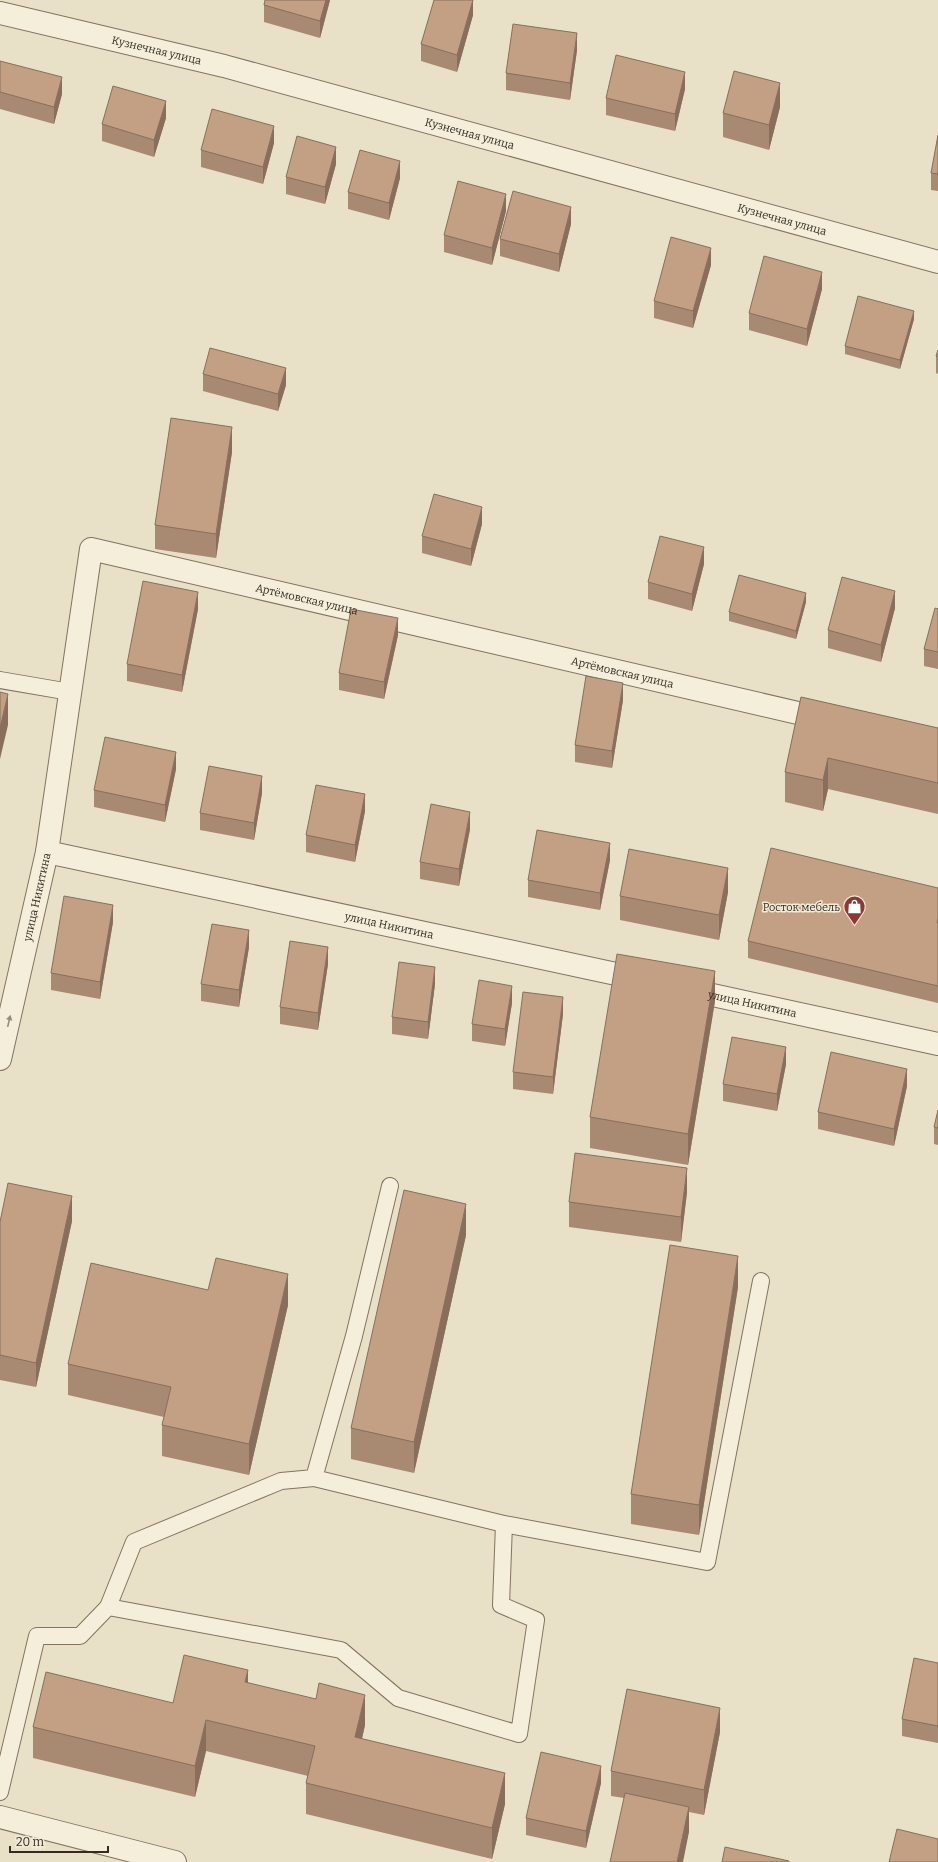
<svg xmlns="http://www.w3.org/2000/svg" width="938" height="1862" viewBox="0 0 938 1862" font-family="Bitter,serif">
<style>
.lines{fill:none;stroke-linecap:round;stroke-linejoin:round}
.lane-casing{stroke:#83735f;stroke-width:18}
.street-casing{stroke:#83735f;stroke-width:24}
.lane{stroke:#f5eedb;stroke-width:16}
.street{stroke:#f5eedb;stroke-width:22}
.wall{fill:#a88971}
.shaded-wall{fill:#886f5c}
.building{fill:#c39f83;stroke:#886f5c}
.oneway{fill:#958c7e}
.labels{text-anchor:middle;stroke-width:3;stroke-linejoin:round;paint-order:stroke}
.street-label{font-size:11px;fill:#352b21;stroke:#f2ebd7}
.poi-label{font-size:11px;fill:#352b21;stroke:#f2ebd7;text-anchor:end}
</style>
<rect width="100%" height="100%" fill="#e9e0c8"/>
<g class="lines">
<defs>
<g id="lane">
<path d="M0 680 70 692"/>
<path d="M314 1478 504 1524 707 1562 761 1281"/>
<path d="M108 1607 134 1542 281 1481 314 1478 354 1336 390 1186"/>
<path d="M0 1792 37 1636H80L108 1607 341 1650 398 1698 519 1734 536 1620 501 1605 504 1524"/>
</g>
<g id="street">
<path id="s1" d="M0 13 224 66 938 262"/>
<path id="s2" d="M47 852 644 980"/>
<path id="s3" d="M685 989 938 1044"/>
<path id="s4" d="M0 1059 47 852 91 549 828 720"/>
<path d="M0 1817 175 1862"/>
</g>
</defs>
<use href="#lane" class="lane-casing"/>
<use href="#street" class="street-casing"/>
<use href="#lane" class="lane"/>
<use href="#street" class="street"/>
</g>
<g class="wall">
<path d="M330 0 320 38 264 22V5Z"/>
<path d="M473 0V15L457 72 421 61V44Z"/>
<path d="M577 50 570 100 506 90V73Z"/>
<path d="M0 61 62 94 54 124 0 109Z"/>
<path d="M685 89 675 131 606 115V98Z"/>
<path d="M780 107 769 150 723 137V113Z"/>
<path d="M166 118 154 157 102 141V124Z"/>
<path d="M938 135V191L931 190V173Z"/>
<path d="M274 143 263 184 201 167V150Z"/>
<path d="M336 164 325 204 286 194V177Z"/>
<path d="M400 178 389 220 348 209V192Z"/>
<path d="M506 211 492 265 444 252V235Z"/>
<path d="M571 224 559 272 500 256V239Z"/>
<path d="M711 265 693 328 654 318V301Z"/>
<path d="M822 289 807 346 749 330V313Z"/>
<path d="M914 319 900 369 845 354V346Z"/>
<path d="M938 350V374L936 373V356Z"/>
<path d="M203 374 286 385 278 411 203 391Z"/>
<path d="M232 452 216 558 155 549V525Z"/>
<path d="M482 524 471 566 422 553V536Z"/>
<path d="M704 564 692 611 648 599V582Z"/>
<path d="M806 602 796 639 729 621V612Z"/>
<path d="M895 608 881 662 828 648V630Z"/>
<path d="M198 609 182 692 127 681V664Z"/>
<path d="M938 609V669L924 666V649Z"/>
<path d="M398 635 384 699 339 690V673Z"/>
<path d="M801 697 938 728V814L828 789 823 811 785 802V772Z"/>
<path d="M623 700 612 768 575 762V745Z"/>
<path d="M176 769 165 822 94 807V790Z"/>
<path d="M262 793 254 840 200 830V813Z"/>
<path d="M365 811 355 862 306 852V835Z"/>
<path d="M470 829 459 886 420 879V862Z"/>
<path d="M610 860 600 910 528 897V880Z"/>
<path d="M938 888V1003L748 958V941Z"/>
<path d="M728 892 719 940 620 920V896Z"/>
<path d="M113 922 100 999 51 990V973Z"/>
<path d="M249 947 239 1007 201 1001V984Z"/>
<path d="M328 964 318 1030 280 1024V1007Z"/>
<path d="M435 984 428 1039 392 1034V1017Z"/>
<path d="M715 1001 688 1165 590 1148V1117Z"/>
<path d="M512 1003 505 1046 472 1041V1024Z"/>
<path d="M563 1014 553 1094 513 1089V1072Z"/>
<path d="M786 1064 777 1111 723 1101V1084Z"/>
<path d="M907 1086 894 1146 818 1129V1112Z"/>
<path d="M938 1110V1145L934 1144V1127Z"/>
<path d="M687 1192 681 1242 569 1227V1202Z"/>
<path d="M72 1221 36 1387 0 1380V1222Z"/>
<path d="M466 1235 414 1473 351 1459V1428Z"/>
<path d="M738 1287 699 1535 631 1524V1494Z"/>
<path d="M208 1290 288 1305 249 1475 162 1456V1425L164 1417 68 1395V1364Z"/>
<path d="M938 1663V1743L902 1736V1719Z"/>
<path d="M248 1683 365 1725 362 1739 505 1804 492 1859 306 1814V1783L308 1776 206 1751 195 1797 33 1758V1727L173 1703Z"/>
<path d="M720 1732 704 1815 689 1812V1832L624 1798 611 1796V1771Z"/>
<path d="M601 1783 586 1848 526 1835V1818Z"/>
</g>
<g class="shaded-wall">
<path d="M326 0H330L320 38V21Z"/>
<path d="M473 0V15L457 72V55Z"/>
<path d="M577 33V50L570 100V83Z"/>
<path d="M685 72V89L675 131V114Z"/>
<path d="M62 77V94L54 124V107Z"/>
<path d="M780 83V107L769 150V125Z"/>
<path d="M166 101V118L154 157V140Z"/>
<path d="M274 126V143L263 184V167Z"/>
<path d="M336 147V164L325 204V187Z"/>
<path d="M400 161V178L389 220V203Z"/>
<path d="M506 194V211L492 265V248Z"/>
<path d="M571 207V224L559 272V254Z"/>
<path d="M711 248V265L693 328V311Z"/>
<path d="M822 272V289L807 346V329Z"/>
<path d="M914 311V319L900 369V360Z"/>
<path d="M286 368V385L278 411V394Z"/>
<path d="M232 427V452L216 558V534Z"/>
<path d="M482 507V524L471 566V549Z"/>
<path d="M704 547V564L692 611V594Z"/>
<path d="M895 591V608L881 662V645Z"/>
<path d="M198 592V609L182 692V675Z"/>
<path d="M806 593V602L796 639V631Z"/>
<path d="M398 618V635L384 699V682Z"/>
<path d="M623 683V700L612 768V751Z"/>
<path d="M8 694V725L0 759V728Z"/>
<path d="M176 752V769L165 822V805Z"/>
<path d="M828 758V789L823 811V780Z"/>
<path d="M262 776V793L254 840V823Z"/>
<path d="M365 794V811L355 862V845Z"/>
<path d="M470 812V829L459 886V869Z"/>
<path d="M610 843V860L600 910V893Z"/>
<path d="M728 868V892L719 940V915Z"/>
<path d="M113 905V922L100 999V982Z"/>
<path d="M249 930V947L239 1007V990Z"/>
<path d="M328 947V964L318 1030V1013Z"/>
<path d="M435 967V984L428 1039V1022Z"/>
<path d="M715 971V1001L688 1165V1134Z"/>
<path d="M512 986V1003L505 1046V1029Z"/>
<path d="M563 997V1014L553 1094V1077Z"/>
<path d="M786 1047V1064L777 1111V1094Z"/>
<path d="M907 1069V1086L894 1146V1129Z"/>
<path d="M687 1168V1192L681 1242V1217Z"/>
<path d="M72 1196V1221L36 1387V1363Z"/>
<path d="M466 1204V1235L414 1473V1442Z"/>
<path d="M738 1256V1287L699 1535V1505Z"/>
<path d="M288 1274V1305L249 1475V1444Z"/>
<path d="M248 1670V1701L245 1682Z"/>
<path d="M365 1695V1725L355 1768V1737Z"/>
<path d="M720 1708V1732L704 1815V1790Z"/>
<path d="M206 1720V1751L195 1797V1766Z"/>
<path d="M601 1766V1783L586 1848V1831Z"/>
<path d="M505 1773V1804L492 1859V1828Z"/>
<path d="M689 1807V1832L683 1862H677Z"/>
</g>
<g class="building">
<path d="M265 0H326L320 21 264 5Z"/>
<path d="M434 0H473L457 55 421 44Z"/>
<path d="M513 24 577 33 570 83 506 73Z"/>
<path d="M616 55 685 72 675 114 606 98Z"/>
<path d="M0 61 62 77 54 107 0 92Z"/>
<path d="M734 71 780 83 769 125 723 113Z"/>
<path d="M113 86 166 101 154 140 102 124Z"/>
<path d="M212 109 274 126 263 167 201 150Z"/>
<path d="M938 135V174L931 173Z"/>
<path d="M297 136 336 147 325 187 286 177Z"/>
<path d="M360 150 400 161 389 203 348 192Z"/>
<path d="M458 181 506 194 492 248 444 235Z"/>
<path d="M513 191 571 207 559 254 500 239Z"/>
<path d="M671 237 711 248 693 311 654 301Z"/>
<path d="M764 256 822 272 807 329 749 313Z"/>
<path d="M858 296 914 311 900 360 845 346Z"/>
<path d="M210 348 286 368 278 394 203 374Z"/>
<path d="M938 350V357L936 356Z"/>
<path d="M171 418 232 427 216 534 155 525Z"/>
<path d="M434 494 482 507 471 549 422 536Z"/>
<path d="M660 536 704 547 692 594 648 582Z"/>
<path d="M739 575 806 593 796 631 729 612Z"/>
<path d="M842 577 895 591 881 645 828 630Z"/>
<path d="M143 581 198 592 182 675 127 664Z"/>
<path d="M935 608 938 609V652L924 649Z"/>
<path d="M351 609 398 618 384 682 339 673Z"/>
<path d="M586 676 623 683 612 751 575 745Z"/>
<path d="M0 692 8 694 0 728Z"/>
<path d="M801 697 938 728V783L828 758 823 780 785 772Z"/>
<path d="M105 737 176 752 165 805 94 790Z"/>
<path d="M209 766 262 776 254 823 200 813Z"/>
<path d="M316 785 365 794 355 845 306 835Z"/>
<path d="M431 804 470 812 459 869 420 862Z"/>
<path d="M537 830 610 843 600 893 528 880Z"/>
<path d="M771 848 938 888V918L937 923H938V986L748 941Z"/>
<path d="M629 849 728 868 719 915 620 896Z"/>
<path d="M64 896 113 905 100 982 51 973Z"/>
<path d="M212 924 249 930 239 990 201 984Z"/>
<path d="M290 941 328 947 318 1013 280 1007Z"/>
<path d="M617 954 715 971 688 1134 590 1117Z"/>
<path d="M399 962 435 967 428 1022 392 1017Z"/>
<path d="M479 980 512 986 505 1029 472 1024Z"/>
<path d="M523 992 563 997 553 1077 513 1072Z"/>
<path d="M732 1037 786 1047 777 1094 723 1084Z"/>
<path d="M831 1052 907 1069 894 1129 818 1112Z"/>
<path d="M938 1110V1128L934 1127Z"/>
<path d="M575 1153 687 1168 681 1217 569 1202Z"/>
<path d="M8 1183 72 1196 36 1363 0 1355V1222Z"/>
<path d="M404 1190 466 1204 414 1442 351 1428Z"/>
<path d="M670 1245 738 1256 699 1505 631 1494Z"/>
<path d="M216 1258 288 1274 249 1444 162 1425 171 1387 68 1364 91 1263 208 1290Z"/>
<path d="M184 1655 248 1670 245 1682 316 1699 319 1683 365 1695 355 1737 505 1773 492 1828 306 1783 315 1746 206 1720 195 1766 33 1727 46 1672 173 1703Z"/>
<path d="M914 1658 938 1663V1726L902 1719Z"/>
<path d="M627 1689 720 1708 704 1790 611 1771Z"/>
<path d="M541 1752 601 1766 586 1831 526 1818Z"/>
<path d="M625 1793 689 1807 677 1862H610Z"/>
<path d="M897 1829 938 1839V1862H889Z"/>
<path d="M725 1847 789 1861V1862H722Z"/>
</g>
<defs><path id="oneway-solid" d="M-6-.8H1V-3.2L6.5 0L1 3.2V.8H-6Z"/></defs>
<use class="oneway" href="#oneway-solid" transform="translate(9 1021) rotate(-77)"/>
<defs>
<symbol id="shop-pin" viewBox="-11 -11 22 30"><path d="M0 17L-7.5 6A9.5 9.5 0 1 1 7.5 6Z" fill="#8b3836" stroke="#f2ebd7"/><path d="M-5-2.5h2.3a2.7 3.5 0 0 1 5.4 0H5L5.5 6h-11ZM-1.5-2.5h3a1.5 2.3 0 0 0-3 0Z" fill="#fff"/></symbol>
</defs>
<g fill-rule="evenodd">
<use href="#shop-pin" x="842" y="894" width="25" height="34"/>
</g>
<g class="labels">
<g class="street-label">
<text dy="4" stroke="none"><textPath href="#s1" startOffset="161">Кузнечная улица</textPath></text>
<text dy="4" stroke="none"><textPath href="#s1" startOffset="485">Кузнечная улица</textPath></text>
<text dy="4" stroke="none"><textPath href="#s1" startOffset="809">Кузнечная улица</textPath></text>
<text dy="4" stroke="none"><textPath href="#s4" startOffset="740">Артёмовская улица</textPath></text>
<text dy="4" stroke="none"><textPath href="#s4" startOffset="1064">Артёмовская улица</textPath></text>
<text dy="4" stroke="none"><textPath href="#s4" startOffset="166">улица Никитина</textPath></text>
<text dy="4" stroke="none"><textPath href="#s2" startOffset="350">улица Никитина</textPath></text>
<text dy="4" stroke="none"><textPath href="#s3" startOffset="69">улица Никитина</textPath></text>
</g>
<g class="poi-label">
<text x="840" y="911">Росток мебель</text>
</g>
</g>
<path d="M10 1846v6h98v-6" fill="none" stroke="#352b21" stroke-width="2"/>
<text x="16" y="1846" font-size="12" fill="#352b21" stroke="#f2ebd7" stroke-width="3" paint-order="stroke">20 m</text>
</svg>
